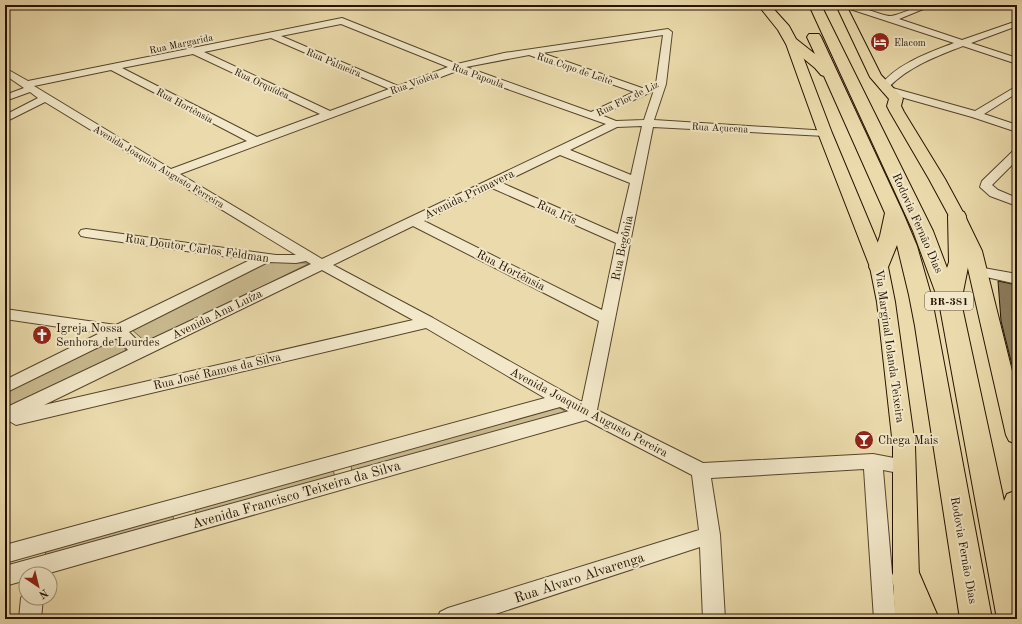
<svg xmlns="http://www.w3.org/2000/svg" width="1022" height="624" viewBox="0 0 1022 624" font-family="'Old Standard TT',serif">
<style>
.green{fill:#c9b98f;stroke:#766648}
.building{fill:#8b7b59;stroke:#241200}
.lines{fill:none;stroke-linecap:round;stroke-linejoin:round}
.minor-casing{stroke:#56442b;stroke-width:2}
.major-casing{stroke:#241200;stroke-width:2}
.highway-casing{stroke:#241200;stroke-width:2}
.minor{fill:#f2e8c9;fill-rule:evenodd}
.major{fill:#ebdbac;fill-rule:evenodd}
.highway{fill:#ebdbac;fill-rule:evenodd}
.labels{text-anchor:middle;stroke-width:4;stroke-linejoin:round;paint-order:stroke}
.far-poi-label{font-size:10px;fill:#241200;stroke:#f2e8c9;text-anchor:start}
.far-street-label{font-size:10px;fill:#241200;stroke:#f2e8c9}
.shield{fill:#f2e8c9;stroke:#62523c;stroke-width:1}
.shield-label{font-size:11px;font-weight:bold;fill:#241200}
.street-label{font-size:12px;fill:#241200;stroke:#f2e8c9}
.poi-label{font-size:12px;fill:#241200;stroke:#f2e8c9;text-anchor:start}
.near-street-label{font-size:14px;fill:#241200;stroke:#f2e8c9}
</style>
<rect width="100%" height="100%" fill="#ebdbac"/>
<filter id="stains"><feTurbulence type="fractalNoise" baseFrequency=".005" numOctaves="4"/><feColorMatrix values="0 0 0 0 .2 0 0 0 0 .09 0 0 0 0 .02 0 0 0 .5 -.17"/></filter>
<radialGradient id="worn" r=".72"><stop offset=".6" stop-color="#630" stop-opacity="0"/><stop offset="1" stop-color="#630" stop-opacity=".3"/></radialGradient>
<g class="green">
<path d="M266 262 310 263 147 343 131 329Z"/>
<path d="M115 338 128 352 5 411V392Z"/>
<path d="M558 407 568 413 352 473 351 465Z"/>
<path d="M333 469 335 478 196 518 195 508Z"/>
<path d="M173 515 174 524 44 560 46 551Z"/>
</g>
<path class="building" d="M998 281 1017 285V366L1012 365 1001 321Z"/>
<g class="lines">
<defs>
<g id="minor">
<path d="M847 5C860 5 884 17 891 16 907 13 914 5 933 5L899 19 962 40 1017 21V26L971 43 1017 58V64L963 46C937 56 908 67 889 87L975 111 1017 86V93L984 114 1017 125V132L972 117 883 92 879 87C896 64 928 53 954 43L847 8Z"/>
<path d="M342 18 457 64 504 53 668 29 672 32 666 84 654 120 829 131 831 133 825 136 653 127 597 410 703 463 873 454 910 461 913 466 910 471 904 474 883 470 896 619H874L864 469 711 478 720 535 725 619H703L700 547 480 619H437L440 612 448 608 699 530 692 475 586 420 46 574H26V580L5 586V566L569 411 560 407 5 563V545L545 398 426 328 16 425 9 421 5 423V408L128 350 117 338 5 393V380L100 333 5 319V309L116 325 250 260 86 237 81 236 79 233 81 230 86 229 276 255H296L45 102 5 122V115L38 98 30 92 5 101V95L24 88 5 75V68L28 81ZM341 24 448 67 398 86 281 36ZM663 35 656 84 644 120 616 121 601 115 651 92 652 90 651 88H642L542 53ZM271 38 389 89 330 111 204 52ZM193 54 320 114 257 137 122 68ZM529 55 634 92 591 112 466 67ZM111 70 247 141 171 169 34 86ZM457 71 606 124 322 259 180 174ZM642 126 631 175 570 150 617 127ZM560 155 630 183 618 234 502 183ZM492 188 616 243 602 310 424 221ZM413 226 599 321 582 402 433 318 333 265ZM306 261 311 264 141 344 129 332 268 262 296 263ZM322 270 413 320 44 405Z"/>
<path d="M1017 150V160L992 185 998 190 1017 198V206L990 196 980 187 982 181 1013 151Z"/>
<path d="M978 267 1017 274V284L973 274 971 271 973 268Z"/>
<path d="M26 590V598H43L41 619H19L21 598Z"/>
</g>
<g id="major">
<path d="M836 5H846L881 75 903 98 901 106 904 112 945 179 965 216 982 251 1017 391V444L1009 441 1006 435 964 251 949 216 929 179 890 112 887 106 889 99 870 77Z"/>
<path d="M791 38 795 39 797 41 832 133 888 267 895 302 915 446 919 578 923 619H895L893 578V446L877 302 870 267 818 133 785 41 787 39Z"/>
</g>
<g id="highway">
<path d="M758 5H770L789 26 796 39 815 54 807 37 809 34H819L821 37 903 213 917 246 931 295 937 326 992 619H960L915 326 909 295 897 245 886 272 879 273 872 272 869 267 880 236 885 213 824 76 821 75 815 68 786 44 778 30Z"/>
<path d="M809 5H821L933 231 947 268 949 262 948 216 950 212 957 210 964 212 966 216 969 262 961 302 1004 501 1007 494 1017 490V619H997L939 302 913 231Z"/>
<path d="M906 564 917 568 939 619H907L891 578 895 568Z"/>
</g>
</defs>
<use href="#minor" class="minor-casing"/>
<use href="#major" class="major-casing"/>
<use href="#highway" class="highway-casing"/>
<use href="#minor" class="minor"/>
<use href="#major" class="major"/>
<use href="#highway" class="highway"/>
</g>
<defs>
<symbol id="hotel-disc" viewBox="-11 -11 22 22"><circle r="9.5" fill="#8f2418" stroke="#f2e8c9"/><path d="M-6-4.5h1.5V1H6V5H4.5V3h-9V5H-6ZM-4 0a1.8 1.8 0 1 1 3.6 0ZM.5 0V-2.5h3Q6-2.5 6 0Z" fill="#fff"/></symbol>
<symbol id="church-disc" viewBox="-11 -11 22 22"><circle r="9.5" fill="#8f2418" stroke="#f2e8c9"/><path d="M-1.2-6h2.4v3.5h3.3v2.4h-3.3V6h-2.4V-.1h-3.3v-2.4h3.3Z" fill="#fff"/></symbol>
<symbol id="bar-disc" viewBox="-11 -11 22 22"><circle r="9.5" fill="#8f2418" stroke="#f2e8c9"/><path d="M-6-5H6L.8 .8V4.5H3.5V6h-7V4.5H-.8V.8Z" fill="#fff"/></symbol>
</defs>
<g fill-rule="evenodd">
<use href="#hotel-disc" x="869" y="31" width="22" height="22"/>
<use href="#church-disc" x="31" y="324" width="22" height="22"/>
<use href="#bar-disc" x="853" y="429" width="22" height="22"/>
</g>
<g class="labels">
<g class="far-poi-label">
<text x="894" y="46">Elacom</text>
</g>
<g class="far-street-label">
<text transform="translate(181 43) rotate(-12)" y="4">Rua Margarida</text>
<text transform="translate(334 62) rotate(23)" y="4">Rua Palmeira</text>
<text transform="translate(575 68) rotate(19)" y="4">Rua Copo de Leite</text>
<text transform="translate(478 75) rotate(20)" y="4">Rua Papoula</text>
<text transform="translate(414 82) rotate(-20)" y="4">Rua Violeta</text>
<text transform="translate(262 83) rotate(25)" y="4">Rua Orquídea</text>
<text transform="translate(627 98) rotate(-26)" y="4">Rua Flor de Liz</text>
<text transform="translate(185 105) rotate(28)" y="4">Rua Hortênsia</text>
<text transform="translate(720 127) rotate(3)" y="4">Rua Açucena</text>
<text transform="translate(159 166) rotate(31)" y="4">Avenida Joaquim Augusto Ferreira</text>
</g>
<rect class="shield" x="925" y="292" width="48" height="18" rx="3"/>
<g class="shield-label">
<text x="949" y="305">BR-381</text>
</g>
<g class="street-label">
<text transform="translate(469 194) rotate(-26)" y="4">Avenida Primavera</text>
<text transform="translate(557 212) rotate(24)" y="4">Rua Irís</text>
<text transform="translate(918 223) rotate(66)" y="4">Rodovia Fernão Dias</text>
<text transform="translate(197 248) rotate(8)" y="4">Rua Doutor Carlos Feldman</text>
<text transform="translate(622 248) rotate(-78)" y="4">Rua Begônia</text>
<text transform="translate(511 270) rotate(27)" y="4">Rua Hortênsia</text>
<text transform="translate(217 314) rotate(-26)" y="4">Avenida Ana Luíza</text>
<text transform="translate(890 346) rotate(82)" y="4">Via Marginal Iolanda Teixeira</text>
<text transform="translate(217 371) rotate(-13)" y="4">Rua José Ramos da Silva</text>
<text transform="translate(589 412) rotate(28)" y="4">Avenida Joaquim Augusto Pereira</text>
<text transform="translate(964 550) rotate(80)" y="4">Rodovia Fernão Dias</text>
</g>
<g class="poi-label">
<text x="56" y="332">Igreja Nossa<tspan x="56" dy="14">Senhora de Lourdes</tspan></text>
<text x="878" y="444">Chega Mais</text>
</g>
<g class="near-street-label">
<text transform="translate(296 494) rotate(-16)" y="5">Avenida Francisco Teixeira da Silva</text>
<text transform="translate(579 577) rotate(-18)" y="5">Rua Álvaro Alvarenga</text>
</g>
</g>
<rect width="1022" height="624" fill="none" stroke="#ebdbac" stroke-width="20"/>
<rect x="6" y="6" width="1010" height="612" fill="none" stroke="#241200" stroke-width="2"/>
<rect x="10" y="10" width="1002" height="604" fill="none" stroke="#241200"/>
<g transform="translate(38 586) rotate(145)"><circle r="19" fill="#f2e8c9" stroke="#a09279"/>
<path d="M0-3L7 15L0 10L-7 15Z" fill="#8f2418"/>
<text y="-6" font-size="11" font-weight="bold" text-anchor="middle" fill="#241200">N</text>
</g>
<rect width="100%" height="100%" filter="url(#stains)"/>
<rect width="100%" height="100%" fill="url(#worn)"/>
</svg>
